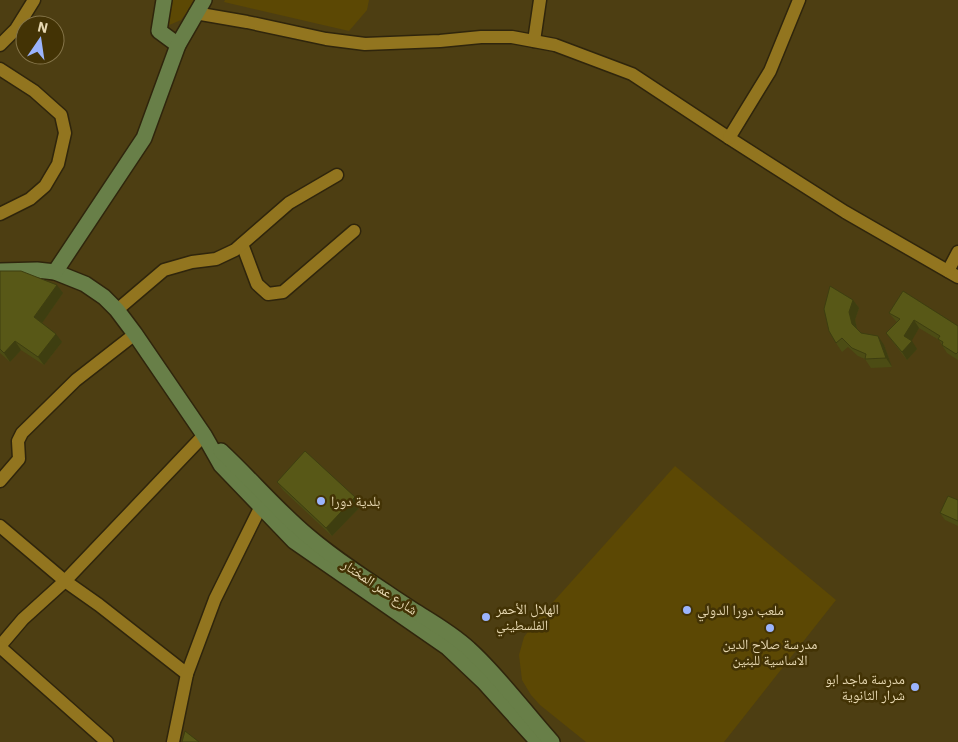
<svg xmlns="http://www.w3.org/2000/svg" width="958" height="742" viewBox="0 0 958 742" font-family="'IBM Plex Sans','Noto Naskh Arabic',sans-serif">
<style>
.green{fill:#5c4804}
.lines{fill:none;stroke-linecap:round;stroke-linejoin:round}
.street-casing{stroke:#2f250c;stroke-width:15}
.secondary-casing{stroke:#2f250c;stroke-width:18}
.street{stroke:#92751f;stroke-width:12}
.secondary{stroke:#687f48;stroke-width:15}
.wall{fill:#4c4c14}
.shaded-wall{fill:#3e3e10}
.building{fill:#585817;stroke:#3e3e10}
.poi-dot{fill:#9bb4fd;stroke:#433305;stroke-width:2}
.labels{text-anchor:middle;stroke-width:5;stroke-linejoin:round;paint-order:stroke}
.poi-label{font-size:14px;fill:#e7d8b2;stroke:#433305;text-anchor:start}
.street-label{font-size:14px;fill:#e7d8b2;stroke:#433305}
</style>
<rect width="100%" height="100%" fill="#4d3e12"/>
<g class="green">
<path d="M170 0H196L181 20 167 26 165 18Z"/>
<path d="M225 0H369L367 10 349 31 224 2Z"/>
<path d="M675 466 836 600 724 742H586L540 705 531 695 522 680 519 655 524 637 537 620Z"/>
</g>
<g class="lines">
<defs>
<g id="street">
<path d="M195 13 247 22 326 39 365 44 440 41 481 37H512L555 45 632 74 729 138 845 212 958 277"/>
<path d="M534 41 540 0"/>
<path d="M0 45 16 29 34 0"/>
<path d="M0 69 34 91 61 115 65 133 58 164 45 186 30 199 0 214"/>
<path d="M729 138 770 71 799 0"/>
<path d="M242 244 257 284 268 294 283 292 354 231"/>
<path d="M948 271 958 252"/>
<path d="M117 310 164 270 192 262 216 259 235 250 289 203 337 175"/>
<path d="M0 481 19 459 18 441 22 433 76 380 135 334"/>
<path d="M0 526 65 581 99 605 187 674"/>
<path d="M0 646 23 619 65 581 204 435"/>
<path d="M0 647 107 742"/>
<path d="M173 742 187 674 215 599 261 506"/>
</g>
<g id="secondary">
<path d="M164 0 159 31 178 45"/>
<path d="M0 271 37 270 55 272 85 284 104 297 117 310 135 334 204 435 221 465 294 541 447 647 484 682 538 742"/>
<path d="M55 272 144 138 178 45 204 0"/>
<path d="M221 451C251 479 277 510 308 536 341 564 380 588 416 612 434 623 453 634 469 649 498 675 525 712 552 742"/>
</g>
</defs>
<use href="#street" class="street-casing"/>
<use href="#secondary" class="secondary-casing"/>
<use href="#street" class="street"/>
<use href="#secondary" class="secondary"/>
</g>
<g class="wall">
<path d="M0 271 63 293 42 323 62 342 44 365 21 350 10 362 0 353Z"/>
<path d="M853 300 859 308 855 320 857 329 861 333 884 345 892 367 871 368 865 359 858 356 848 347 842 352 836 343Z"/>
<path d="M889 313 958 326V360L947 353 939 340 919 328 911 341 917 349 907 360 886 333 897 322 895 320Z"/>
<path d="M277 482 361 506 332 536 283 490Z"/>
<path d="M958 500V526L945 520 940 513Z"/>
</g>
<g class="shaded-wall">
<path d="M57 285 63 293 40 326 34 317Z"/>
<path d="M853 300 859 308 855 320 858 333 852 324 849 312Z"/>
<path d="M914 320 919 328 911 342 912 341 917 349 907 360 902 352 904 336Z"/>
<path d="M56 334 62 342 44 365 38 357Z"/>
<path d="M878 336 884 345 892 367 886 358Z"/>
<path d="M15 341 21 350 10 362 4 353Z"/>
<path d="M355 497 361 506 332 536 326 528Z"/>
</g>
<g class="building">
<path d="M0 271H21L57 285 34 317 56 334 38 357 15 341 4 353 0 349Z"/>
<path d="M830 286 853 300 849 312 852 324 861 333 878 336 886 358 865 359 866 354 852 348 842 338 836 343 829 331 824 309Z"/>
<path d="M903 291 958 326V352L956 354 942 345 943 342 938 339 940 336 914 320 904 336 912 341 902 352 886 333 900 319 889 313Z"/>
<path d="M305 451 355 497 326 528 277 482Z"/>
<path d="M948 496 958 500V521L940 513Z"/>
<path d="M185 731 199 742H182Z"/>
</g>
<g class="poi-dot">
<circle cx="321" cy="501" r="5"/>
<circle cx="687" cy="610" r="5"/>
<circle cx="486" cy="617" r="5"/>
<circle cx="770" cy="628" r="5"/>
<circle cx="915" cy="687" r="5"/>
</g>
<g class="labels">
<g class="poi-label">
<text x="331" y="506">بلدية دورا</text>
<text x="496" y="614">الهلال الأحمر<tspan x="496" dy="16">الفلسطيني</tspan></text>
<text x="697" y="615">ملعب دورا الدولي</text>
<text x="770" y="649" text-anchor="middle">مدرسة صلاح الدين<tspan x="770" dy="16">الاساسية للبنين</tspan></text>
<text x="905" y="684" text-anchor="end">مدرسة ماجد ابو<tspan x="905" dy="16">شرار الثانوية</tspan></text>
</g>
<g class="street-label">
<text transform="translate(380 587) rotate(34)" y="5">شارع عمر المختار</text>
</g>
</g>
<g transform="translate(40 40) rotate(13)"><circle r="24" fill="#433305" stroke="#85754a"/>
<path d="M0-4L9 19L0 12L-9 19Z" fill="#9bb4fd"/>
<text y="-8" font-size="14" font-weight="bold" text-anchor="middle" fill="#e7d8b2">N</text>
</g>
</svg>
